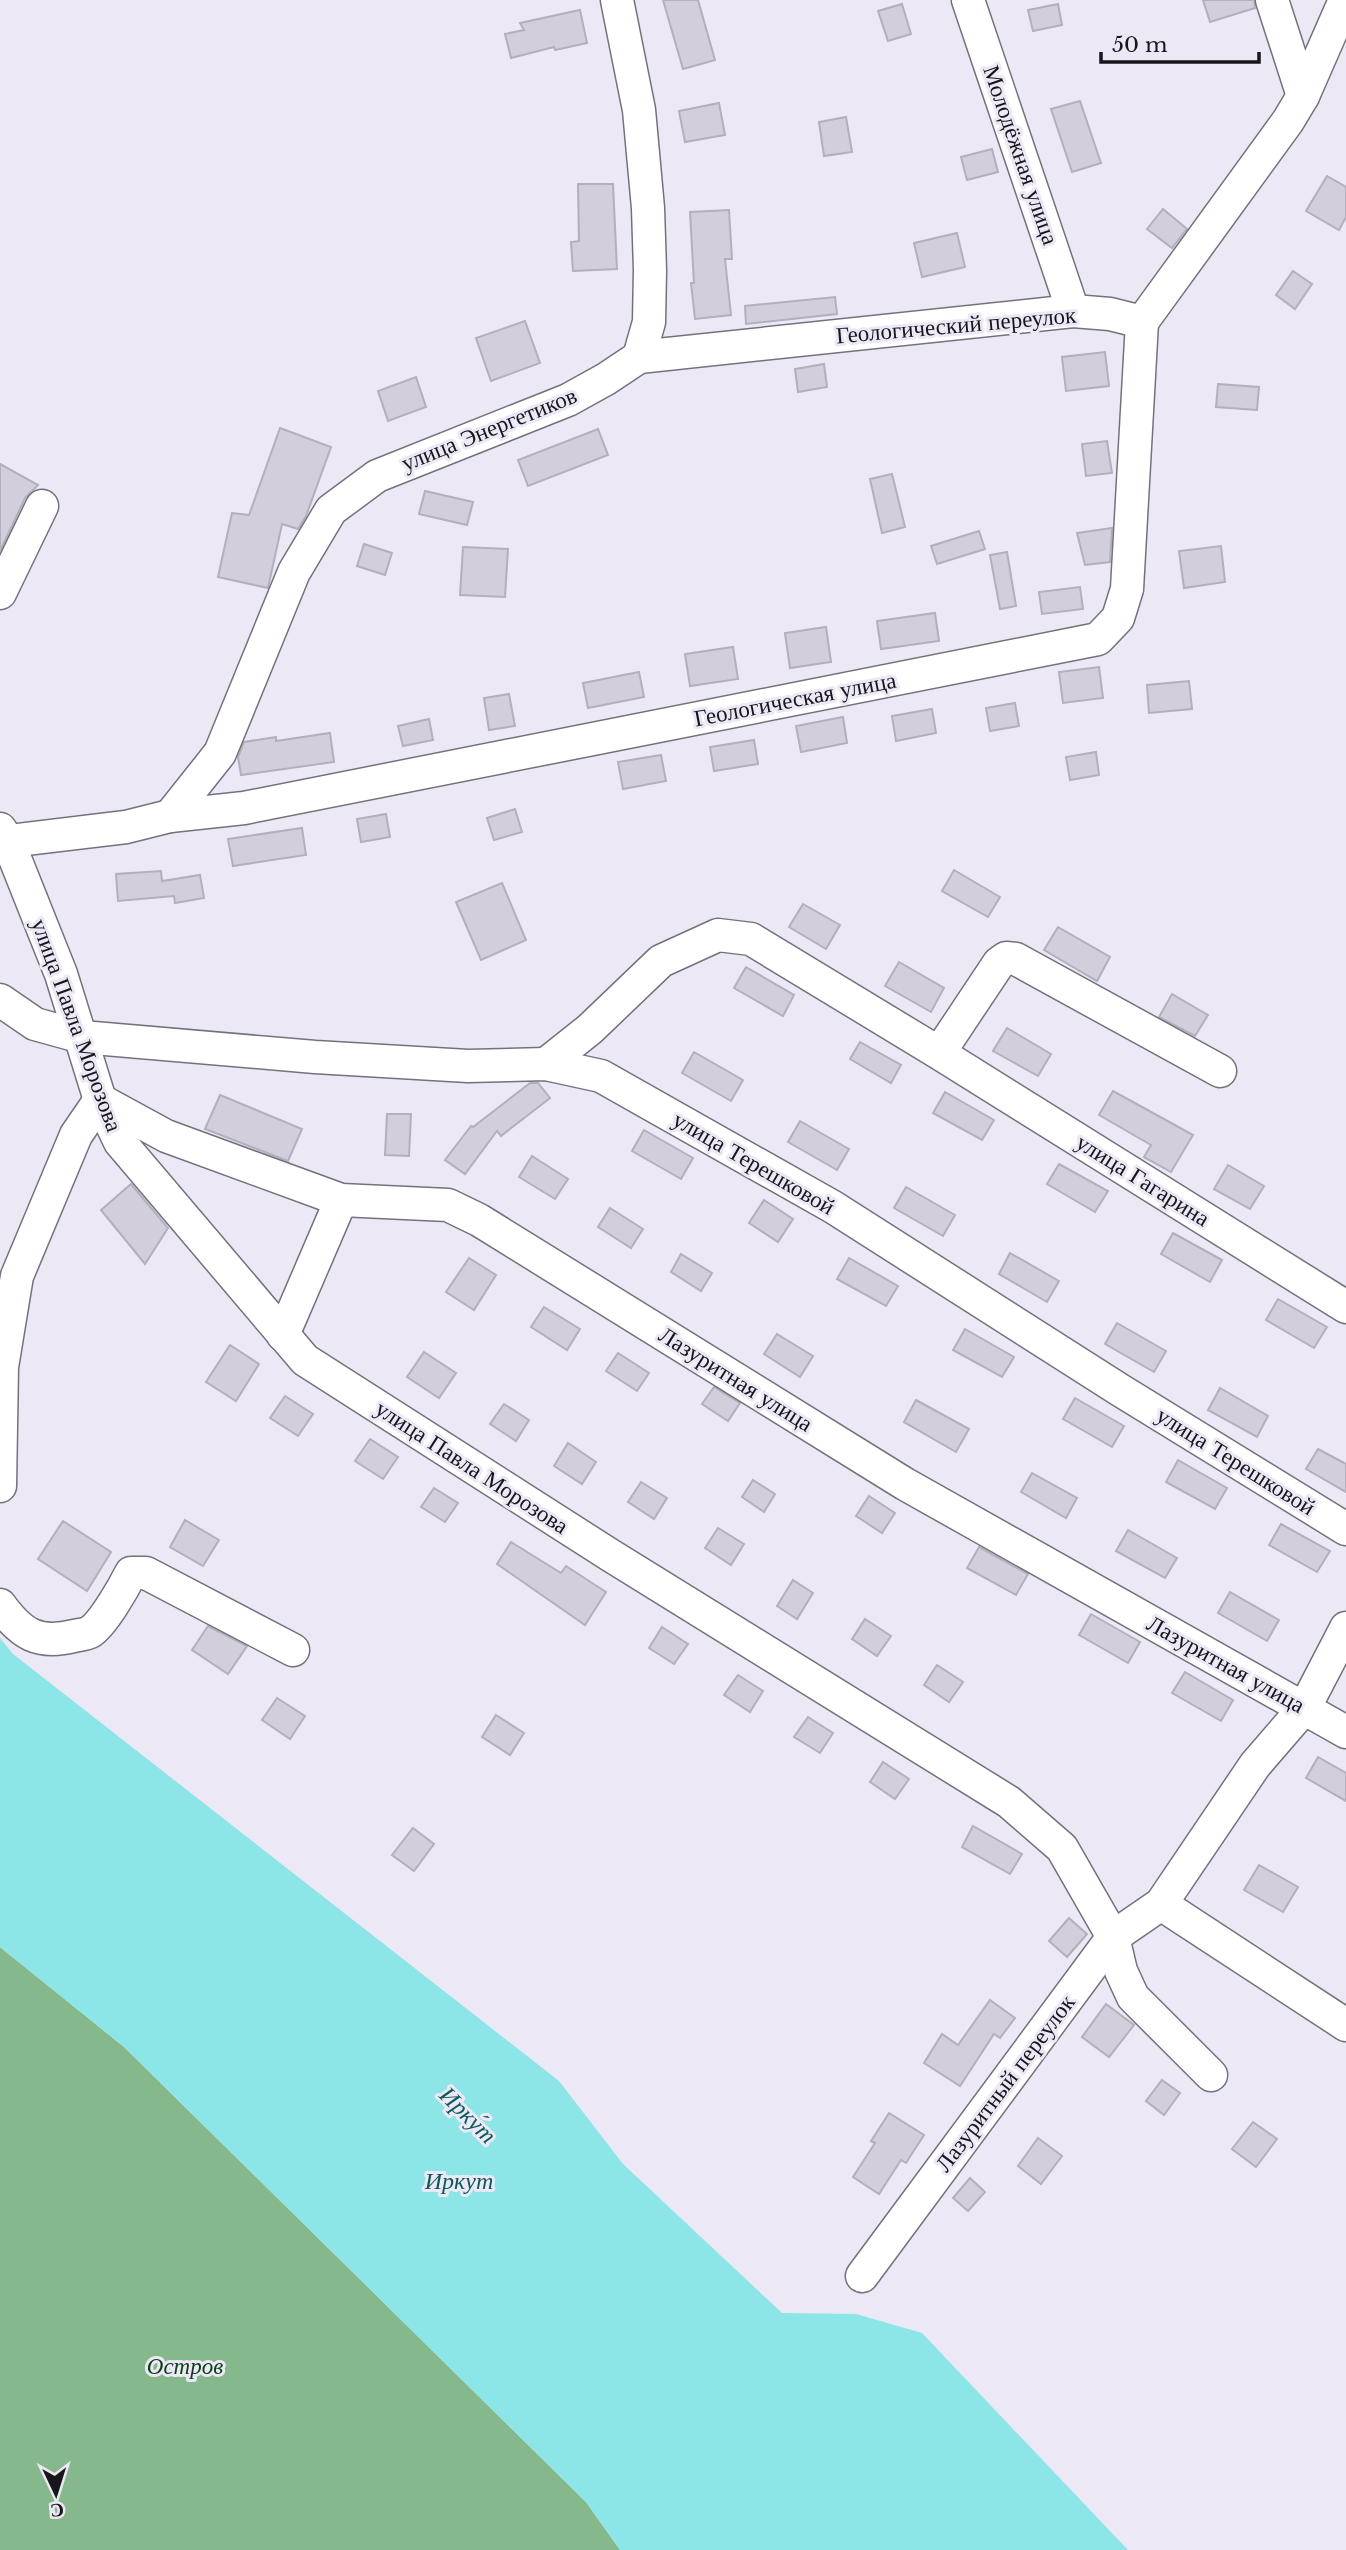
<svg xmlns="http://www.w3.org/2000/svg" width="1346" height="2550" viewBox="0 0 1346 2550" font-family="'Libre Baskerville',serif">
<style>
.forest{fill:#85b88a}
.water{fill:#8ce5e6}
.building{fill:#d3cedb;stroke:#b4afbc;stroke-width:2}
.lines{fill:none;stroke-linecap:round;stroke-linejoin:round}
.minor-casing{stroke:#75717c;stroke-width:35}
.minor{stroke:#fff;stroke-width:32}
.labels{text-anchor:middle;stroke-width:6;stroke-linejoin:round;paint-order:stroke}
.street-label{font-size:23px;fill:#18161b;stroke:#ede8f5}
.park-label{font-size:23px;font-style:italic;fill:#084317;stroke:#ede8f5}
.water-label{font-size:24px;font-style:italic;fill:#0b5b5c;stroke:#ede8f5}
</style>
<rect width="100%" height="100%" fill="#ede8f5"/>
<path class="forest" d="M0 1947 124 2047 586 2502 620 2550H0Z"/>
<path class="water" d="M0 1638 13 1654 559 2081 623 2164 782 2313 856 2314 922 2333 1128 2550H620L586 2502 124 2047 0 1947Z"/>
<g class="building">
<path d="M663 0H698L715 60 683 69Z"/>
<path d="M1203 0H1254L1255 8 1210 22Z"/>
<path d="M902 4 911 34 888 41 878 11Z"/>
<path d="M1058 4 1062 25 1033 31 1028 10Z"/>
<path d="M580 10 587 43 555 50 554 47 511 58 505 34 524 30 520 23Z"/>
<path d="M1080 101 1101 163 1072 172 1051 109Z"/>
<path d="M719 103 725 135 685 142 679 111Z"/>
<path d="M846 117 852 152 824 156 819 122Z"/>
<path d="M992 149 998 172 967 180 961 157Z"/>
<path d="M1327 176 1346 187V217L1339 230 1306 211Z"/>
<path d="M578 184H613L617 269 573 271 571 242 579 241Z"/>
<path d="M1163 209 1187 229 1172 248 1147 229Z"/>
<path d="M729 210 732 259H725L731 315 695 319 691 283H694L690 212Z"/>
<path d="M957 233 965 267 922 277 914 243Z"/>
<path d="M1293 271 1312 284 1295 309 1276 295Z"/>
<path d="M835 297 837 314 746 324 745 306Z"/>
<path d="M525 321 540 363 491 381 476 338Z"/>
<path d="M1105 352 1109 386 1066 391 1062 357Z"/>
<path d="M824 364 827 387 798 392 795 369Z"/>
<path d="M416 377 426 407 388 421 378 391Z"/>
<path d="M1218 384 1259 387 1257 410 1216 407Z"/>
<path d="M280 428 331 447 306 516 298 529 282 524 268 588 218 577 232 513 249 515Z"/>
<path d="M598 429 608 455 528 486 518 460Z"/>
<path d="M1107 441 1112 473 1086 476 1082 444Z"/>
<path d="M0 464 38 485 25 498 0 551Z"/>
<path d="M892 474 905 527 882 533 870 479Z"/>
<path d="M425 491 473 502 467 525 419 514Z"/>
<path d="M1112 528 1110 562 1085 565 1077 533Z"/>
<path d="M979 531 985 549 937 564 931 546Z"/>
<path d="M364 544 392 553 385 575 357 566Z"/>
<path d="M1221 546 1225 582 1184 588 1179 551Z"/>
<path d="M463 547 508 549 505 597 460 595Z"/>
<path d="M1007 552 1016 606 1000 609 990 555Z"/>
<path d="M1080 587 1083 609 1042 614 1039 592Z"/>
<path d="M935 613 939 641 881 649 877 621Z"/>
<path d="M826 627 831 662 790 668 785 633Z"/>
<path d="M733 647 738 679 690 686 685 654Z"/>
<path d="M1099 667 1103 698 1063 703 1059 672Z"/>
<path d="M639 672 644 697 588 708 583 683Z"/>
<path d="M1189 681 1192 709 1149 713 1147 685Z"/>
<path d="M509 694 515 726 489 730 484 698Z"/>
<path d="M1015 703 1019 726 990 731 986 708Z"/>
<path d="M932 709 936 733 896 741 892 716Z"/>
<path d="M843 717 847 743 801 752 796 726Z"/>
<path d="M429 719 433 740 403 746 398 726Z"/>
<path d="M330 733 334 762 241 775 238 757 244 742 276 737V741Z"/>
<path d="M754 740 758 764 714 771 710 747Z"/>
<path d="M1096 752 1099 775 1070 780 1066 757Z"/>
<path d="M661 755 666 781 623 789 618 762Z"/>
<path d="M515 809 522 832 494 840 487 818Z"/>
<path d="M386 814 390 837 361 842 357 819Z"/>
<path d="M302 828 306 855 233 866 228 839Z"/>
<path d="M954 870 1000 897 988 917 942 891Z"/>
<path d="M161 871 162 881 200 875 204 898 175 903 174 896 118 901 116 874Z"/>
<path d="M502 883 526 940 481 960 456 902Z"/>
<path d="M803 904 840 925 826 949 789 927Z"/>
<path d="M1058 927 1110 957 1097 981 1044 950Z"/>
<path d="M899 962 944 988 931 1012 885 986Z"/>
<path d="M746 967 794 995 783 1016 734 988Z"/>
<path d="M1172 994 1208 1015 1195 1036 1159 1017Z"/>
<path d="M1007 1028 1051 1054 1038 1076 993 1051Z"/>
<path d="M860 1042 901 1065 891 1083 850 1059Z"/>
<path d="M694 1052 743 1080 731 1101 682 1073Z"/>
<path d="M530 1083H538L550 1098 501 1136 497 1131 465 1174 445 1160 471 1126 473 1127Z"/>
<path d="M1113 1091 1193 1135 1171 1172 1144 1157 1151 1145 1099 1115Z"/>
<path d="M945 1092 994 1120 982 1140 933 1113Z"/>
<path d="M220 1095 302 1129 288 1161 205 1129Z"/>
<path d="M387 1114H411L409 1156 385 1155Z"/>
<path d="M800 1121 849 1149 837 1170 788 1142Z"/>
<path d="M644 1130 693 1158 681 1179 632 1151Z"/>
<path d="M532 1156 568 1179 555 1199 519 1177Z"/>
<path d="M1059 1164 1108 1191 1095 1212 1047 1184Z"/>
<path d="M1228 1165 1264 1186 1250 1209 1214 1189Z"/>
<path d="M131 1184 168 1228 145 1264 101 1210Z"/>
<path d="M906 1187 955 1215 943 1236 894 1208Z"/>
<path d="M764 1200 793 1219 778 1242 749 1223Z"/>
<path d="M610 1208 643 1229 631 1248 598 1227Z"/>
<path d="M1173 1233 1222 1260 1210 1282 1161 1254Z"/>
<path d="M1010 1253 1059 1281 1047 1302 999 1274Z"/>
<path d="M681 1254 712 1273 701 1291 671 1272Z"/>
<path d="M469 1258 496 1275 474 1310 446 1292Z"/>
<path d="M849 1258 898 1286 886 1306 837 1279Z"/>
<path d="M1278 1299 1327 1327 1314 1348 1266 1320Z"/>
<path d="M544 1307 580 1329 567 1350 531 1327Z"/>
<path d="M1117 1323 1166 1351 1154 1372 1105 1344Z"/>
<path d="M965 1329 1014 1357 1002 1377 953 1350Z"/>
<path d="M777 1334 813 1356 800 1377 764 1354Z"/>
<path d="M230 1345 259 1364 236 1401 206 1382Z"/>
<path d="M424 1352 456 1373 439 1398 407 1377Z"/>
<path d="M618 1353 649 1373 637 1391 606 1371Z"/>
<path d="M714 1387 740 1403 728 1421 702 1404Z"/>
<path d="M1220 1388 1268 1416 1257 1437 1208 1410Z"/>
<path d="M285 1396 313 1414 298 1436 270 1418Z"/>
<path d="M1075 1398 1124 1426 1112 1447 1063 1419Z"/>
<path d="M916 1400 969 1429 956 1452 904 1422Z"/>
<path d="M504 1404 529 1420 516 1441 490 1424Z"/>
<path d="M370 1439 398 1457 383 1479 355 1461Z"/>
<path d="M568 1443 596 1462 582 1484 554 1466Z"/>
<path d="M1318 1449 1346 1464V1492L1306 1469Z"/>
<path d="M1178 1460 1227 1488 1215 1509 1166 1482Z"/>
<path d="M1032 1473 1077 1498 1066 1518 1021 1492Z"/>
<path d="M753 1480 775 1494 764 1512 742 1497Z"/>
<path d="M641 1482 667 1498 654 1519 628 1502Z"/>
<path d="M434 1488 458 1503 445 1522 421 1507Z"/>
<path d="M869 1496 895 1513 882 1533 856 1516Z"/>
<path d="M185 1520 219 1540 203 1566 170 1547Z"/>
<path d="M63 1521 111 1552 87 1591 38 1559Z"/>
<path d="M1281 1524 1330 1551 1317 1572 1269 1545Z"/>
<path d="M718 1528 744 1544 731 1565 705 1548Z"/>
<path d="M1128 1530 1177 1558 1165 1578 1116 1551Z"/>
<path d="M511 1542 561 1573 566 1566 606 1592 585 1625 497 1564Z"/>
<path d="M979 1547 1028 1574 1016 1595 967 1568Z"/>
<path d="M793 1580 813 1593 797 1619 777 1606Z"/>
<path d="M1230 1592 1279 1620 1267 1641 1218 1613Z"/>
<path d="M1091 1614 1140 1642 1128 1663 1079 1635Z"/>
<path d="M865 1619 891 1636 877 1656 852 1639Z"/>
<path d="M208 1626 247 1646 228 1674 192 1650Z"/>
<path d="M662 1627 688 1644 674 1664 649 1648Z"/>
<path d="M937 1665 963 1682 949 1702 924 1685Z"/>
<path d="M1185 1672 1233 1700 1221 1721 1172 1693Z"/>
<path d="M738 1675 763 1691 750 1712 724 1695Z"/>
<path d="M277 1698 305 1716 290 1739 262 1720Z"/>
<path d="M496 1715 524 1733 510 1755 482 1737Z"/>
<path d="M808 1717 833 1733 820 1753 794 1737Z"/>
<path d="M1318 1757 1346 1773V1801L1306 1778Z"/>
<path d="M883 1762 909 1779 895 1799 870 1782Z"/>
<path d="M973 1826 1022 1854 1010 1874 962 1847Z"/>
<path d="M413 1828 434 1844 414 1871 392 1855Z"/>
<path d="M1259 1865 1298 1887 1283 1912 1244 1890Z"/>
<path d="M1069 1918 1087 1934 1067 1957 1049 1941Z"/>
<path d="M990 2000 1015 2018 1000 2038 994 2034 960 2086 924 2063 942 2034 958 2045Z"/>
<path d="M1106 2004 1134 2025 1109 2057 1082 2037Z"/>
<path d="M1162 2080 1180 2093 1164 2115 1146 2101Z"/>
<path d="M889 2113 924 2135 906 2163 901 2160 879 2194 853 2177 875 2143 871 2141Z"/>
<path d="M1253 2122 1277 2139 1256 2167 1232 2149Z"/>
<path d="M1038 2138 1062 2156 1041 2184 1018 2166Z"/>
<path d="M970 2178 985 2192 968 2211 953 2198Z"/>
</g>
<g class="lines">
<defs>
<g id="minor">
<path d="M968 0 1073 311"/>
<path d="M1272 0 1303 96"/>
<path d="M1142 322 1288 121 1303 96 1345 0"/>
<path d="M639 357 1073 311 1110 314 1142 322"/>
<path d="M0 593 42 506"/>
<path d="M170 816 220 753 294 572 331 510 377 476 568 400 606 379 639 357 649 322 650 270 648 208 639 110 617 0"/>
<path d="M0 829 8 841 61 974 100 1100 120 1142 305 1360 610 1555 1009 1802 1062 1848 1113 1937 1121 1971 1133 1997 1211 2075"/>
<path d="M0 842 126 827 170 816 244 808 1098 639 1118 618 1127 589 1142 322"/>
<path d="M0 1000 35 1024 82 1037 315 1057 468 1066 546 1064 601 1076 833 1207 1120 1390 1346 1529"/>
<path d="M939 1053 999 963 1006 958 1016 959 1220 1071"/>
<path d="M546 1064 590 1029 661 961 718 935 751 939 939 1053 1346 1307"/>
<path d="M283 1335 341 1200"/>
<path d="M0 1486 2 1367 17 1276 76 1135 100 1100 166 1136 341 1200 448 1205 479 1220 905 1484 1346 1732"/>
<path d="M0 1605C21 1634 38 1645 74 1636 79 1635 87 1634 90 1632 103 1624 124 1587 131 1573H146L293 1650"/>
<path d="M1161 1904 1346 2025"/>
<path d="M862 2276 1113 1937 1161 1904 1255 1765 1305 1707 1346 1628"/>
</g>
</defs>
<use href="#minor" class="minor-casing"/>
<use href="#minor" class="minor"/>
</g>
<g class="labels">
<g class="street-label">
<text transform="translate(1021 155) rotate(71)" y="8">Молодёжная улица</text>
<text transform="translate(956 325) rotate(-5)" y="8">Геологический переулок</text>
<text transform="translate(489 429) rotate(-22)" y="8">улица Энергетиков</text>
<text transform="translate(795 699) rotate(-11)" y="8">Геологическая улица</text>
<text transform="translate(77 1025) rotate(70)" y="8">улица Павла Морозова</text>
<text transform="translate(754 1163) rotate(30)" y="8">улица Терешковой</text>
<text transform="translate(1143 1180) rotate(32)" y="8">улица Гагарина</text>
<text transform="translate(736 1379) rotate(32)" y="8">Лазуритная улица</text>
<text transform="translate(1236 1461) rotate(32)" y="8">улица Терешковой</text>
<text transform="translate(472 1467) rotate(33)" y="8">улица Павла Морозова</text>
<text transform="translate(1226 1664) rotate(29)" y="8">Лазуритная улица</text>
<text transform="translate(1005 2083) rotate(-53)" y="8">Лазуритный переулок</text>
</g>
<g class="park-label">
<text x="185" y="2374">Остров</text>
</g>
<g class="water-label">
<text transform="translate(468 2115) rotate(45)" y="8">Ирку́т</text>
<text x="459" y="2189">Иркут</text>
</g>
</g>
<g transform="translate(56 2494) rotate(176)" stroke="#ede8f5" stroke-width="5" paint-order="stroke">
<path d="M0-5L12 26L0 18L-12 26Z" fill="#18161b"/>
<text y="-10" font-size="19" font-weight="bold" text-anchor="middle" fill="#18161b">С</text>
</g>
<path d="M1101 52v10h158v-10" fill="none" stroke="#18161b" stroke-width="3.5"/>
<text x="1112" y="52" font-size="21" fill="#18161b" stroke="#ede8f5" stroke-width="5" paint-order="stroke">50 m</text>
</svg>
